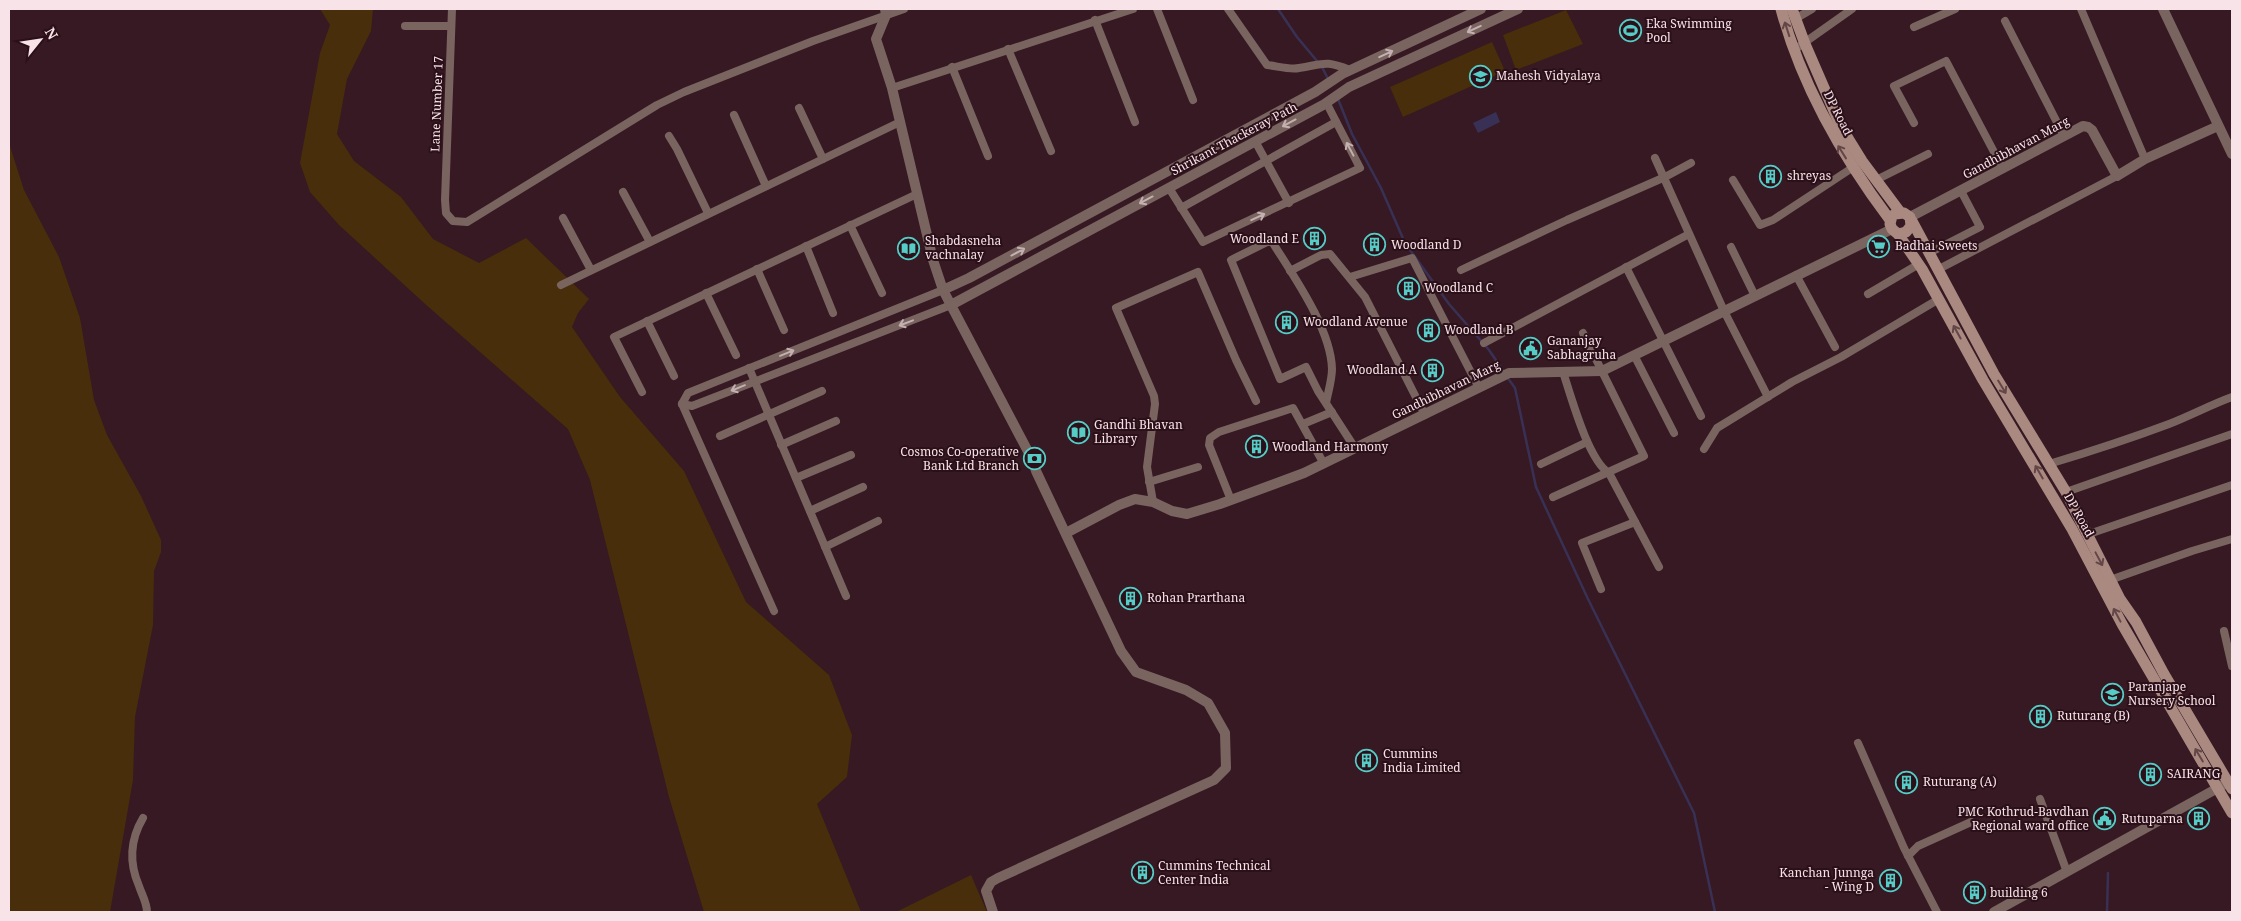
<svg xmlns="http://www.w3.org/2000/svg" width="2241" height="921" viewBox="0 0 2241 921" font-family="'Noto Serif',serif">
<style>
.green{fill:#482e0a}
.water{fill:#393155}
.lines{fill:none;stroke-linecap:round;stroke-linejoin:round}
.stream{stroke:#393155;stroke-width:2.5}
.minor{stroke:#79645f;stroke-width:8}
.tertiary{stroke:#79645f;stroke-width:10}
.secondary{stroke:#a98980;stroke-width:11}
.oneway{stroke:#c5b0b1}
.oneway2{stroke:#644647}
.labels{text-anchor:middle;stroke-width:4;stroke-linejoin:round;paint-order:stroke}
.poi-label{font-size:12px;fill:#f8e3e8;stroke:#2b1019;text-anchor:start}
.street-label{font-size:12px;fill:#f8e3e8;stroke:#2b1019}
</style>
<rect width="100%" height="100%" fill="#361922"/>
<g class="green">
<path d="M320 9H373L371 31 347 79 337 134 354 161 401 197 433 239 479 263 526 238 589 299 578 313 572 327 620 397 684 471 746 602 829 675 852 735 847 777 817 804 861 912H704L669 797 590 480 568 429 424 303 339 225 310 192 300 163 320 53 330 25Z"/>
<path d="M1566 10 1583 44 1516 70 1503 35Z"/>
<path d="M1492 42 1505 71 1403 117 1390 87Z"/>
<path d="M9 143 24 190 59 257 80 318 94 400 107 435 141 496 161 540V552L154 571 153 625 135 717 133 780 110 912H9Z"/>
<path d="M971 875 987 912H896Z"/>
</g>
<path class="water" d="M1496 112 1500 122 1478 133 1473 123Z"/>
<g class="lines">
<g class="stream">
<path d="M1278 9 1297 37 1322 67 1329 81"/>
<path d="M1338 99 1352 134 1381 188 1405 243 1449 304 1489 350 1504 372"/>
<path d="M1507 377 1515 388 1536 487 1588 599 1694 813 1715 912"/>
<path d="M2107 912 2108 873"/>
</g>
<g class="minor">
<path d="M452 9 445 200 446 213 453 221 467 222 657 105 684 92 813 41 904 9"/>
<path d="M1157 9 1193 100"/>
<path d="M1228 9 1267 65C1277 66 1290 70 1299 68 1325 64 1324 60 1350 70"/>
<path d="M2081 9 2145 159"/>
<path d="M1795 19 1812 9"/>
<path d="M1095 20 1135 122"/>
<path d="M2005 21 2064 136"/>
<path d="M405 26H451"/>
<path d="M1914 27 1955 9"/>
<path d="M1008 49 1051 151"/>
<path d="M1794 50 1852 9"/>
<path d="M952 67 988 156"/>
<path d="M892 88 1133 9"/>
<path d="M799 108 823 159"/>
<path d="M734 115 766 186"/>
<path d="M1914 123 1894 86 1946 61 2003 169"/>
<path d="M669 136 677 149 708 213"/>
<path d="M1255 141 1289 203"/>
<path d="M1655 158 1724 311 1768 397"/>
<path d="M1733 180 1760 225 1773 220 1852 168"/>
<path d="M1876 180 1928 154"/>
<path d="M1169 188 1203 242 1360 168 1326 102"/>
<path d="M623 192 650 242"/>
<path d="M1181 208 1336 122"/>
<path d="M563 218 591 270"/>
<path d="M850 225 882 293"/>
<path d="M806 246 833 313"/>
<path d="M1731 247 1755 296"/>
<path d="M1929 253 1980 227 1961 191"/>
<path d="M1626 267 1701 416"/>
<path d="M757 269 784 330"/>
<path d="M1461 270 1567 220 1665 177 1691 163"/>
<path d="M1937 270 2117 176"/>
<path d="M1290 271 1321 255 1330 254 1365 297 1425 415"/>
<path d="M1796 275 1835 347"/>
<path d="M1350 277 1412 258 1479 388"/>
<path d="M561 285 900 122"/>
<path d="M706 293 736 355"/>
<path d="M1868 294 1919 264"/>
<path d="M647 321 674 376"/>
<path d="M1484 343 1689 234"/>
<path d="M1634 355 1674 433"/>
<path d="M749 368 846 596"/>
<path d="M1563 372C1571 396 1588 460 1609 473L1659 567"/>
<path d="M642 392 614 337 917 194"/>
<path d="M1326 403C1328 392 1332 380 1332 369 1331 328 1292 274 1271 240L1231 260 1280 379 1306 367 1318 391 1355 448"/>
<path d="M682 404 692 406 951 305"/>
<path d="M682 404 688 393 943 290"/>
<path d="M682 404 774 611"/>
<path d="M1303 424 1332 412"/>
<path d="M720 436 822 391"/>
<path d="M781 445 836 421"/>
<path d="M1704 449 1717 428 1792 382 1841 357 1939 299"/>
<path d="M1541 464 1587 442"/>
<path d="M2049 464C2089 452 2129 439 2169 424 2190 416 2210 405 2232 397"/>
<path d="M796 478 851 455"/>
<path d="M1149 482 1198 467"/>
<path d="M2066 492 2232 434"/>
<path d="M1553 497 1644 456 1583 333"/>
<path d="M1231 500 1209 445 1210 438 1219 432 1293 408 1324 464"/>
<path d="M1153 502 1147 467 1155 404 1154 396 1116 308 1198 272 1236 360 1256 401"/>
<path d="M810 511 863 487"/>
<path d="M2086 535 2232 485"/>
<path d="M825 547 878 521"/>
<path d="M2110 580 2192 551 2232 539"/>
<path d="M1601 589 1582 543 1635 522"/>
<path d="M2224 631 2232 666"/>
<path d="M1858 743 1904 848 1937 912"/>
<path d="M2040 799 2067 872"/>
<path d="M143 818C130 840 129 863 139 886 142 895 147 903 147 912"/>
<path d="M1908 856 1918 846 1971 822"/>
</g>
<g class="tertiary">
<path d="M885 9 886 15 876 39 892 88 933 260 943 290 1032 459 1036 471 1121 651 1136 672 1186 690 1208 703 1225 733 1226 768 1214 780 998 878 991 882 986 891 993 912"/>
<path d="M2163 9 2232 154"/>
<path d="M1910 217 2083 126 2088 127 2092 130 2117 176 2145 159 2218 126"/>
<path d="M943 290 969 278 1315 92 1342 74 1481 9"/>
<path d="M951 305 1323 105 1349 87 1518 9"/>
<path d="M1066 533 1119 505 1135 499 1153 502 1172 511 1187 514 1220 504 1304 473 1509 373 1602 371 1892 229"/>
<path d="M1994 912 2225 784"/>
</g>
<g class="secondary">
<path d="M1781 9C1802 87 1842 156 1890 220"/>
<path d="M1792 9 1805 44 1841 127 1862 161 1900 212"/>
<path d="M1912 221 1994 374 2066 492 2120 599 2136 622 2164 674 2232 789"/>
<path d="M1898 234 1906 232 1911 226 1910 217 1904 213 1895 214 1892 216 1890 224 1892 229 1898 234 1922 269 1983 380 2072 529 2122 624 2232 813"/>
</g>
</g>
<defs><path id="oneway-shaft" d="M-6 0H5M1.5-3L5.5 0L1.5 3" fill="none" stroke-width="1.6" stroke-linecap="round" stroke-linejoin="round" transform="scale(1.25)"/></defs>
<g class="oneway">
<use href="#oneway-shaft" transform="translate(1474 29) rotate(155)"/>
<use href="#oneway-shaft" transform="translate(1386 54) rotate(-25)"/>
<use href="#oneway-shaft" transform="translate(1289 123) rotate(152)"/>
<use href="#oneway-shaft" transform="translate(1350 149) rotate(-118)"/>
<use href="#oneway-shaft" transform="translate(1146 200) rotate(152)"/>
<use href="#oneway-shaft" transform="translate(1258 217) rotate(-25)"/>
<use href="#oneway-shaft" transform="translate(1018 252) rotate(-28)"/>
<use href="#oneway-shaft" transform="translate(906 323) rotate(159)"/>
<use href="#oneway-shaft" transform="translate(787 353) rotate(-22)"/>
<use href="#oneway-shaft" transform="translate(738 388) rotate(158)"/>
</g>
<g class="oneway2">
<use href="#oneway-shaft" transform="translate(1787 29) rotate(-108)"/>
<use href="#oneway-shaft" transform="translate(1842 152) rotate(-122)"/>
<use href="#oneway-shaft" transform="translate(1957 332) rotate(-119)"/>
<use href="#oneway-shaft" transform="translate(2002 387) rotate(59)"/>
<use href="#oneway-shaft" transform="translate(2039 472) rotate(-120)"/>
<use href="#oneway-shaft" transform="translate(2099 559) rotate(62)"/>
<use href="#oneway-shaft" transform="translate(2117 615) rotate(-118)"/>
<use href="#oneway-shaft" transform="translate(2199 755) rotate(-121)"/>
</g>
<defs>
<symbol id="stadium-ring" viewBox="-11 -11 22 22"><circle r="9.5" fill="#2b1019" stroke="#55cdc6" stroke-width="1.5"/><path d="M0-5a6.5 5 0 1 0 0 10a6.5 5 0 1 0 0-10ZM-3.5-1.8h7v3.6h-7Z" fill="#55cdc6"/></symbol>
<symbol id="school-ring" viewBox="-11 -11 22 22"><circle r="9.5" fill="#2b1019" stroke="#55cdc6" stroke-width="1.5"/><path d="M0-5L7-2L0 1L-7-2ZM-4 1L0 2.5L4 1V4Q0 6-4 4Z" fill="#55cdc6"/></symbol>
<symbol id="building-ring" viewBox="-11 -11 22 22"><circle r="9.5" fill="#2b1019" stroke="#55cdc6" stroke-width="1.5"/><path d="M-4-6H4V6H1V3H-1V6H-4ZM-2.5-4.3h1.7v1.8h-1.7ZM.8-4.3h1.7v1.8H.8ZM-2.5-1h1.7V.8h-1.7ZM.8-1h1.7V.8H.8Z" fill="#55cdc6"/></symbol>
<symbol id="supermarket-ring" viewBox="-11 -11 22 22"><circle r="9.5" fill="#2b1019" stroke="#55cdc6" stroke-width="1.5"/><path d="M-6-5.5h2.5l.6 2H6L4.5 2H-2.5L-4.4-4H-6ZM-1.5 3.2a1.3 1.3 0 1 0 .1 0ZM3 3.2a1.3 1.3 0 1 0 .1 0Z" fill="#55cdc6"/></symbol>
<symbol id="library-ring" viewBox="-11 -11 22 22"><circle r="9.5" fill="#2b1019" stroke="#55cdc6" stroke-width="1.5"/><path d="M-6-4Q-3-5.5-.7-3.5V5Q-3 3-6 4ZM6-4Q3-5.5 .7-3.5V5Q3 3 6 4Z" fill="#55cdc6"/></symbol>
<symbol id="civic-ring" viewBox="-11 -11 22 22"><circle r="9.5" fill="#2b1019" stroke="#55cdc6" stroke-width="1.5"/><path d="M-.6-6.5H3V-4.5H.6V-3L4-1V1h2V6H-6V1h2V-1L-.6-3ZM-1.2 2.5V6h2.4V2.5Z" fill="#55cdc6"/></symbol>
<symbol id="bank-ring" viewBox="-11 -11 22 22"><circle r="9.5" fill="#2b1019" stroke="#55cdc6" stroke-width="1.5"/><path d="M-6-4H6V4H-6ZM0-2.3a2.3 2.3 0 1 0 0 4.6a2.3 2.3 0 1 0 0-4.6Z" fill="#55cdc6"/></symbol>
</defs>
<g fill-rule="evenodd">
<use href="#stadium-ring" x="1618" y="18" width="25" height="25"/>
<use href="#school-ring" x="1468" y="64" width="25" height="25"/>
<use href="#building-ring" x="1758" y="164" width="25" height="25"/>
<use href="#building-ring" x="1302" y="226" width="25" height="25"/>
<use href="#building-ring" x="1362" y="232" width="25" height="25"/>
<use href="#supermarket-ring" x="1866" y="234" width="25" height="25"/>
<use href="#library-ring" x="896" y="236" width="25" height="25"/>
<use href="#building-ring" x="1396" y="276" width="25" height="25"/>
<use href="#building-ring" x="1274" y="310" width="25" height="25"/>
<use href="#building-ring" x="1416" y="318" width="25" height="25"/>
<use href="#civic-ring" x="1518" y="336" width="25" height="25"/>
<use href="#building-ring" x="1420" y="358" width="25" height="25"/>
<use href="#library-ring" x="1066" y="420" width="25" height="25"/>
<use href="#building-ring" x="1244" y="434" width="25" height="25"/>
<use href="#bank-ring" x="1022" y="446" width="25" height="25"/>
<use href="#building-ring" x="1118" y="586" width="25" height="25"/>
<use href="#school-ring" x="2100" y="682" width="25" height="25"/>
<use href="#building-ring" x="2028" y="704" width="25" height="25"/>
<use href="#building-ring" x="1354" y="748" width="25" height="25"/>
<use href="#building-ring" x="2138" y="762" width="25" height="25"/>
<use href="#building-ring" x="1894" y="770" width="25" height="25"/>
<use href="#civic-ring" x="2092" y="806" width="25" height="25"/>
<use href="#building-ring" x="2186" y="806" width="25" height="25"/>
<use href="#building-ring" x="1130" y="860" width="25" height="25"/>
<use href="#building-ring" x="1878" y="868" width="25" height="25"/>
<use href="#building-ring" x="1962" y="880" width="25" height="25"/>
</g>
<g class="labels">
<g class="poi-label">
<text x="1646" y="28">Eka Swimming<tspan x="1646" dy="14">Pool</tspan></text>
<text x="1496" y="80">Mahesh Vidyalaya</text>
<text x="1787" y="180">shreyas</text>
<text x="1299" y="243" text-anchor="end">Woodland E</text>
<text x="925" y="245">Shabdasneha<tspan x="925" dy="14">vachnalay</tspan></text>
<text x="1391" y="249">Woodland D</text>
<text x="1895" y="250">Badhai Sweets</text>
<text x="1424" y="292">Woodland C</text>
<text x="1303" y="326">Woodland Avenue</text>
<text x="1444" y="334">Woodland B</text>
<text x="1547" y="345">Gananjay<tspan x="1547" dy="14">Sabhagruha</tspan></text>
<text x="1417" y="374" text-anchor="end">Woodland A</text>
<text x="1094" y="429">Gandhi Bhavan<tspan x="1094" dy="14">Library</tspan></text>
<text x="1272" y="451">Woodland Harmony</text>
<text x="1019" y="456" text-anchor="end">Cosmos Co-operative<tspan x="1019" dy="14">Bank Ltd Branch</tspan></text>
<text x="1147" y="602">Rohan Prarthana</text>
<text x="2128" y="691">Paranjape<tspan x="2128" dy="14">Nursery School</tspan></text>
<text x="2057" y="720">Ruturang (B)</text>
<text x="1383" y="758">Cummins<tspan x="1383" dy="14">India Limited</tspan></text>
<text x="2167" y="778">SAIRANG</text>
<text x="1923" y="786">Ruturang (A)</text>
<text x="2089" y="816" text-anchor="end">PMC Kothrud-Bavdhan<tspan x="2089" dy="14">Regional ward office</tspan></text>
<text x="2183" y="823" text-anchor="end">Rutuparna</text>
<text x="1158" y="870">Cummins Technical<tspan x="1158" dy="14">Center India</tspan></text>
<text x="1874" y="877" text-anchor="end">Kanchan Junnga<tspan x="1874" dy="14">- Wing D</tspan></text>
<text x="1990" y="897">building 6</text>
</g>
<g class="street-label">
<text transform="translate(437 104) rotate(-88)" y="4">Lane Number 17</text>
<text transform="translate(1838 113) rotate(63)" y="4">DP Road</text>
<text transform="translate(1234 139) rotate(-28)" y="4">Shrikant Thackeray Path</text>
<text transform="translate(2016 148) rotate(-28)" y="4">Gandhibhavan Marg</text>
<text transform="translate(1446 390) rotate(-26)" y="4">Gandhibhavan Marg</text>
<text transform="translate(2079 515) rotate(61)" y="4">DP Road</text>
</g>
</g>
<rect width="2241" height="921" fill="none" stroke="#f8e3e8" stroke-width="20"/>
<g transform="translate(40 40) rotate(60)" stroke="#2b1019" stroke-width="4" paint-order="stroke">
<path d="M0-4L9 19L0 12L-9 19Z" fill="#f8e3e8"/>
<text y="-8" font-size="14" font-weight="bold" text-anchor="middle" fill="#f8e3e8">N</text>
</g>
</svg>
